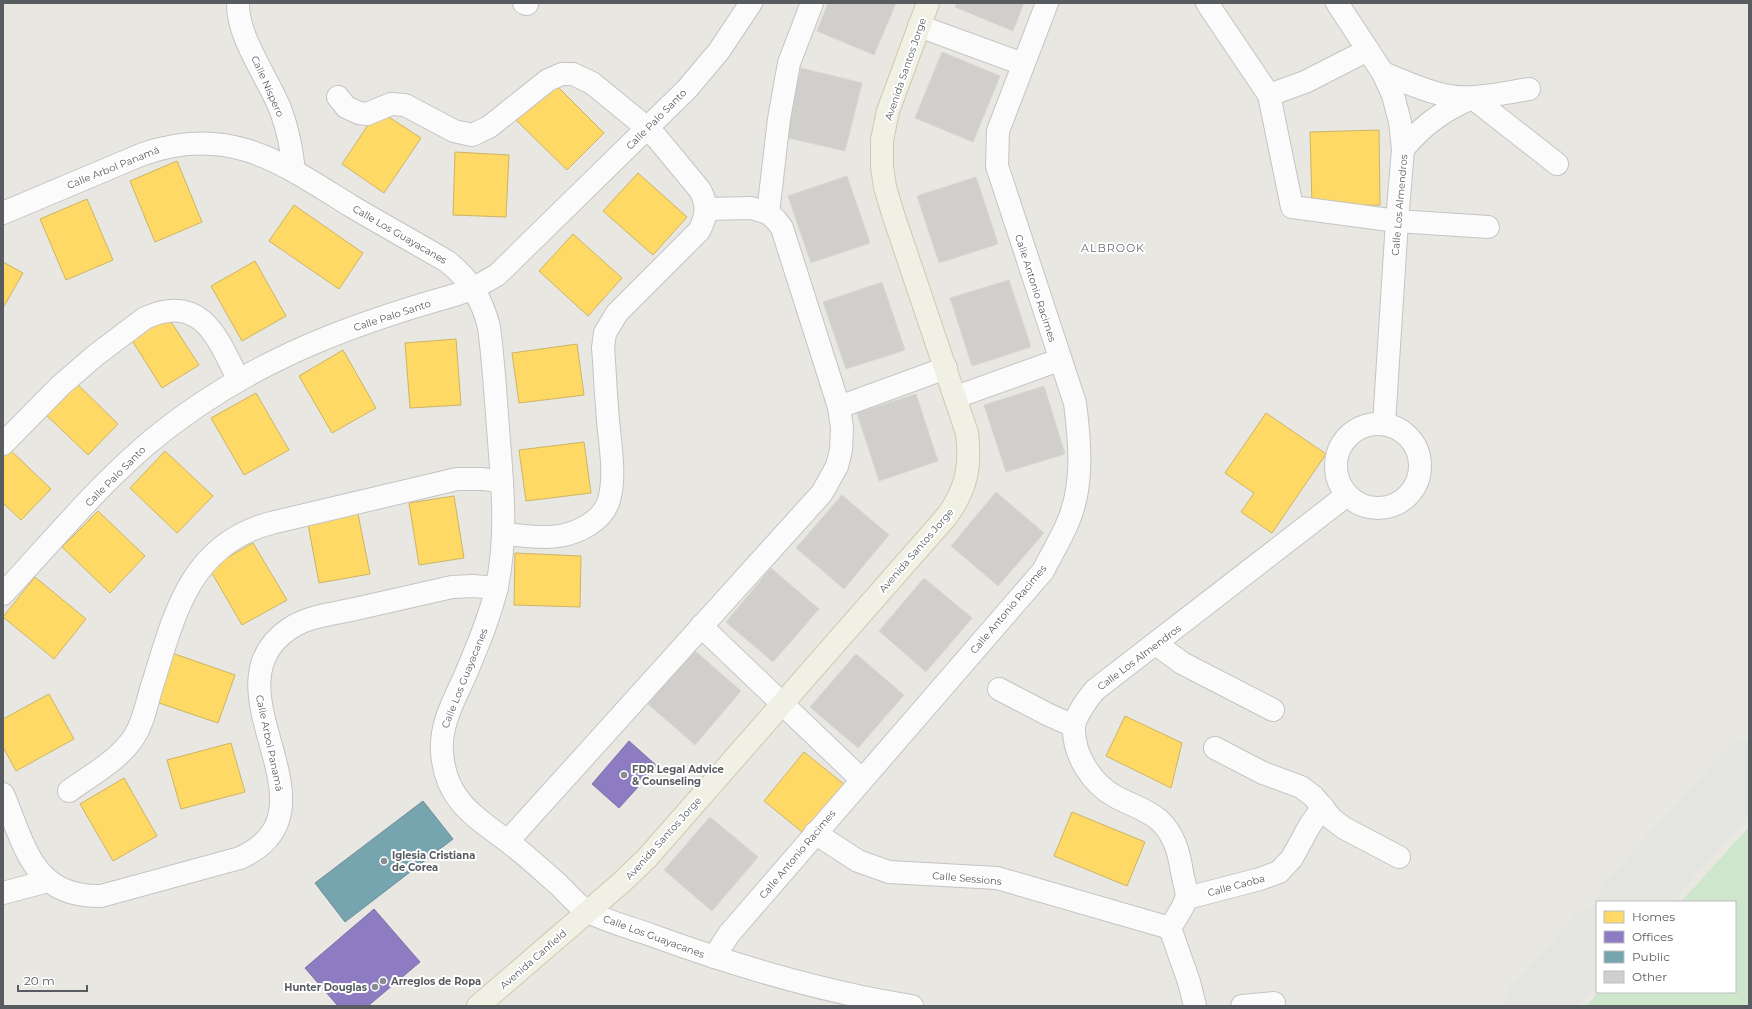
<svg xmlns="http://www.w3.org/2000/svg" width="1752" height="1009" viewBox="0 0 1752 1009" font-family="Montserrat,sans-serif">
<style>
.green{fill:#cee6cb}
.homes{fill:#ffd966;stroke:#cdb464}
.offices{fill:#8e7cc3;stroke:#7e72a6}
.public{fill:#76a5af;stroke:#6d8f98}
.lines{fill:none;stroke-linecap:round;stroke-linejoin:round}
.taxiway{stroke:#e4e4e1;stroke-width:62}
.building{fill:#d0cfcc;stroke:#d8d6d1}
.minor-casing{stroke:#c5c4c3;stroke-width:24}
.major-casing{stroke:#d1c8ae;stroke-width:24}
.minor{stroke:#fcfbfb;stroke-width:22}
.major{stroke:#f1f0e5;stroke-width:22}
.poi-dot{fill:#8a8d8e;stroke:#fff;stroke-width:1.5}
.labels{text-anchor:middle;stroke-width:4;stroke-linejoin:round;paint-order:stroke}
.street-label{font-size:10px;fill:#585c61;stroke:#fff}
.poi-label{font-size:10px;font-weight:bold;fill:#585c61;stroke:#fff;text-anchor:start}
.neighbourhood-label{font-size:11px;letter-spacing:1px;fill:#696e73;stroke:#fff}
</style>
<rect width="100%" height="100%" fill="#e8e7e2"/>
<path class="green" d="M1749 827V1006H1586L1599 992H1735V902H1681Z"/>
<g class="homes">
<path d="M553 82 604 133 567 170 516 120Z"/>
<path d="M378 110 421 138 384 193 342 164Z"/>
<path d="M1379 130 1380 205 1312 206 1310 132Z"/>
<path d="M455 152 509 155 506 217 453 215Z"/>
<path d="M177 161 202 222 155 242 130 181Z"/>
<path d="M638 173 687 217 653 255 603 211Z"/>
<path d="M87 199 113 260 66 280 40 219Z"/>
<path d="M294 205 363 253 339 289 269 241Z"/>
<path d="M573 234 622 278 588 316 539 271Z"/>
<path d="M255 261 286 316 242 341 211 286Z"/>
<path d="M3 262 23 273 3 308Z"/>
<path d="M164 311 199 365 162 388 128 334Z"/>
<path d="M456 339 461 405 410 408 405 343Z"/>
<path d="M577 344 584 395 519 403 512 353Z"/>
<path d="M343 350 376 408 332 433 299 376Z"/>
<path d="M72 379 118 424 88 455 41 410Z"/>
<path d="M256 393 289 450 244 475 211 418Z"/>
<path d="M1266 413 1326 454 1272 533 1241 512 1254 493 1225 473Z"/>
<path d="M584 442 591 493 526 501 519 450Z"/>
<path d="M4 444 51 489 21 520 3 503Z"/>
<path d="M165 451 213 496 177 533 130 488Z"/>
<path d="M454 496 464 558 419 565 409 503Z"/>
<path d="M357 509 370 574 319 583 307 519Z"/>
<path d="M98 511 145 556 110 593 62 547Z"/>
<path d="M253 543 287 600 242 625 209 568Z"/>
<path d="M515 553 581 556 580 607 514 605Z"/>
<path d="M35 577 86 619 54 659 3 617Z"/>
<path d="M172 653 235 675 218 723 156 702Z"/>
<path d="M49 694 74 739 16 771 3 747V719Z"/>
<path d="M1125 716 1182 743 1171 788 1106 756Z"/>
<path d="M231 743 245 792 181 809 167 760Z"/>
<path d="M804 752 845 785 806 835 764 801Z"/>
<path d="M124 778 157 836 113 861 80 804Z"/>
<path d="M1072 812 1145 842 1127 886 1054 856Z"/>
</g>
<g class="offices">
<path d="M629 741 657 766 619 808 592 784Z"/>
<path d="M374 909 420 962 368 1006H338L305 968Z"/>
</g>
<path class="public" d="M423 801 453 839 345 922 315 883Z"/>
<g class="lines">
<g class="taxiway">
<path d="M1629 902 1749 770"/>
<path d="M1536 1006 1597 938"/>
</g>
</g>
<g class="building">
<path d="M828 3H896L874 55 817 31Z"/>
<path d="M957 3H1024L1013 31 955 7Z"/>
<path d="M942 52 1000 76 973 142 915 118Z"/>
<path d="M801 68 862 83 845 151 784 137Z"/>
<path d="M847 176 870 243 811 263 788 196Z"/>
<path d="M976 177 998 244 939 263 917 196Z"/>
<path d="M1009 280 1031 347 972 366 950 298Z"/>
<path d="M882 282 905 350 846 369 823 302Z"/>
<path d="M1044 386 1065 454 1006 472 984 405Z"/>
<path d="M916 394 938 461 879 481 857 413Z"/>
<path d="M996 492 1044 533 998 586 951 546Z"/>
<path d="M842 495 889 535 844 589 796 548Z"/>
<path d="M771 568 819 609 773 662 726 622Z"/>
<path d="M924 578 972 618 926 672 879 631Z"/>
<path d="M694 650 741 691 695 745 648 704Z"/>
<path d="M856 654 904 695 858 748 810 707Z"/>
<path d="M710 817 758 857 712 911 664 870Z"/>
</g>
<g class="lines">
<defs>
<g id="minor">
<path d="M238 3C237 38 269 79 281 111 288 130 292 151 294 171"/>
<path d="M524 3 527 4"/>
<path d="M1207 3 1269 95 1292 207 1397 221 1488 227"/>
<path d="M1337 3 1383 73 1393 95 1400 122 1403 149 1397 221 1384 424"/>
<path d="M919 26 1023 64"/>
<path d="M1383 73C1411 84 1442 100 1474 97 1492 96 1511 92 1529 89"/>
<path d="M1269 95 1305 82 1368 50"/>
<path d="M338 97 346 107 359 113 367 114 391 104 405 105 454 131 472 135 489 127 548 80 562 74H573L592 83 636 119 657 138 700 190C708 205 707 216 699 231L617 313 605 333 603 348C605 368 605 387 607 406 608 436 617 471 609 500 603 521 578 533 559 536 542 539 521 535 504 534"/>
<path d="M1473 98 1557 164"/>
<path d="M1403 149C1423 125 1444 110 1472 98"/>
<path d="M707 209 751 208 768 213"/>
<path d="M3 213 143 154C229 124 280 162 351 206 383 225 416 243 448 262 470 280 482 299 489 327 494 365 496 403 499 441 503 490 507 538 497 586 490 617 477 647 465 676 454 700 440 725 442 752 445 801 476 817 511 844 528 857 544 872 560 886 568 894 576 904 586 910 598 919 635 929 651 935 736 966 822 992 912 1006"/>
<path d="M956 397 1059 360"/>
<path d="M839 407 946 368"/>
<circle cx="1378" cy="466" r="42"/>
<path d="M3 444 61 385 96 355 145 318C201 293 217 336 238 379"/>
<path d="M3 594C49 545 94 490 145 446 238 367 340 327 455 295L474 288 497 275 687 89 719 51 751 3"/>
<path d="M701 626 861 779"/>
<path d="M1156 644 1182 663 1273 710"/>
<path d="M999 689 1049 715 1074 726"/>
<path d="M1215 748 1263 773 1301 787 1313 796 1332 819 1344 828 1399 857"/>
<path d="M69 791C91 775 119 760 134 737 145 720 147 699 154 680 175 611 192 544 271 523L457 479H483L502 482"/>
<path d="M3 794C25 846 33 898 101 896L240 858C347 809 201 689 289 629 308 616 333 614 355 609 387 602 420 594 452 587L473 586 497 588"/>
<path d="M815 833 858 861 889 872 997 878 1170 928"/>
<path d="M508 841 822 493 837 466 841 450 842 428 839 407 782 228 776 220 768 213 779 119 789 63 812 3"/>
<path d="M3 893 48 881"/>
<path d="M1187 898 1260 879 1279 872 1292 858 1310 825 1323 807"/>
<path d="M714 957 729 934 1043 571C1051 555 1061 539 1068 522 1084 485 1080 442 1075 403L997 166 998 131 1047 3"/>
<path d="M1195 1006 1189 982 1170 928C1175 919 1183 909 1186 899 1188 892 1183 879 1182 872 1179 852 1174 834 1159 820 1146 809 1131 805 1116 797 1092 784 1073 755 1074 727 1075 716 1088 698 1095 690L1347 495"/>
<path d="M1242 1006 1274 1003"/>
</g>
<path id="major" d="M478 1006 621 883 647 858 947 516C967 488 971 466 967 433L893 214 885 187 882 167V140L888 111 928 3"/>
</defs>
<use href="#minor" class="minor-casing"/>
<use href="#major" class="major-casing"/>
<use href="#minor" class="minor"/>
<use href="#major" class="major"/>
</g>
<g class="poi-dot">
<circle cx="624" cy="775" r="4"/>
<circle cx="384" cy="861" r="4"/>
<circle cx="383" cy="981" r="4"/>
<circle cx="375" cy="987" r="4"/>
</g>
<g class="labels">
<g class="street-label">
<text transform="translate(905 69) rotate(-71)" y="4">Avenida Santos Jorge</text>
<text transform="translate(268 86) rotate(66)" y="4">Calle Níspero</text>
<text transform="translate(656 119) rotate(-45)" y="4">Calle Palo Santo</text>
<text transform="translate(113 167) rotate(-22)" y="4">Calle Arbol Panamá</text>
<text transform="translate(1399 205) rotate(-85)" y="4">Calle Los Almendros</text>
<text transform="translate(400 234) rotate(30)" y="4">Calle Los Guayacanes</text>
<text transform="translate(1036 288) rotate(72)" y="4">Calle Antonio Racimes</text>
<text transform="translate(392 315) rotate(-18)" y="4">Calle Palo Santo</text>
<text transform="translate(115 476) rotate(-45)" y="4">Calle Palo Santo</text>
<text transform="translate(916 550) rotate(-49)" y="4">Avenida Santos Jorge</text>
<text transform="translate(1008 609) rotate(-50)" y="4">Calle Antonio Racimes</text>
<text transform="translate(1139 657) rotate(-37)" y="4">Calle Los Almendros</text>
<text transform="translate(464 678) rotate(-68)" y="4">Calle Los Guayacanes</text>
<text transform="translate(270 743) rotate(78)" y="4">Calle Arbol Panamá</text>
<text transform="translate(663 838) rotate(-48)" y="4">Avenida Santos Jorge</text>
<text transform="translate(797 854) rotate(-50)" y="4">Calle Antonio Racimes</text>
<text transform="translate(967 878) rotate(5)" y="4">Calle Sessions</text>
<text transform="translate(1236 885) rotate(-15)" y="4">Calle Caoba</text>
<text transform="translate(654 936) rotate(20)" y="4">Calle Los Guayacanes</text>
<text transform="translate(533 959) rotate(-41)" y="4">Avenida Canfield</text>
</g>
<g class="poi-label">
<text x="632" y="773">FDR Legal Advice<tspan x="632" dy="12">&amp; Counseling</tspan></text>
<text x="392" y="859">Iglesia Cristiana<tspan x="392" dy="12">de Corea</tspan></text>
<text x="391" y="985">Arreglos de Ropa</text>
<text x="367" y="991" text-anchor="end">Hunter Douglas</text>
</g>
<g class="neighbourhood-label">
<text x="1113" y="252">ALBROOK</text>
</g>
</g>
<rect width="1752" height="1009" fill="none" stroke="#585c61" stroke-width="8"/>
<rect x="1596" y="901" width="140" height="92" fill="#ffffff" stroke="#bcbec0"/>
<rect x="1604" y="911" width="20" height="12" fill="#ffd966" stroke="#bcbec0"/>
<text x="1632" y="921" font-size="12" fill="#585c61">Homes</text>
<rect x="1604" y="931" width="20" height="12" fill="#8e7cc3" stroke="#bcbec0"/>
<text x="1632" y="941" font-size="12" fill="#585c61">Offices</text>
<rect x="1604" y="951" width="20" height="12" fill="#76a5af" stroke="#bcbec0"/>
<text x="1632" y="961" font-size="12" fill="#585c61">Public</text>
<rect x="1604" y="971" width="20" height="12" fill="#d0cfcc" stroke="#bcbec0"/>
<text x="1632" y="981" font-size="12" fill="#585c61">Other</text>
<path d="M18 985v6h69v-6" fill="none" stroke="#585c61" stroke-width="2"/>
<text x="24" y="985" font-size="12" fill="#585c61" stroke="#ffffff" stroke-width="3" paint-order="stroke">20 m</text>
</svg>
